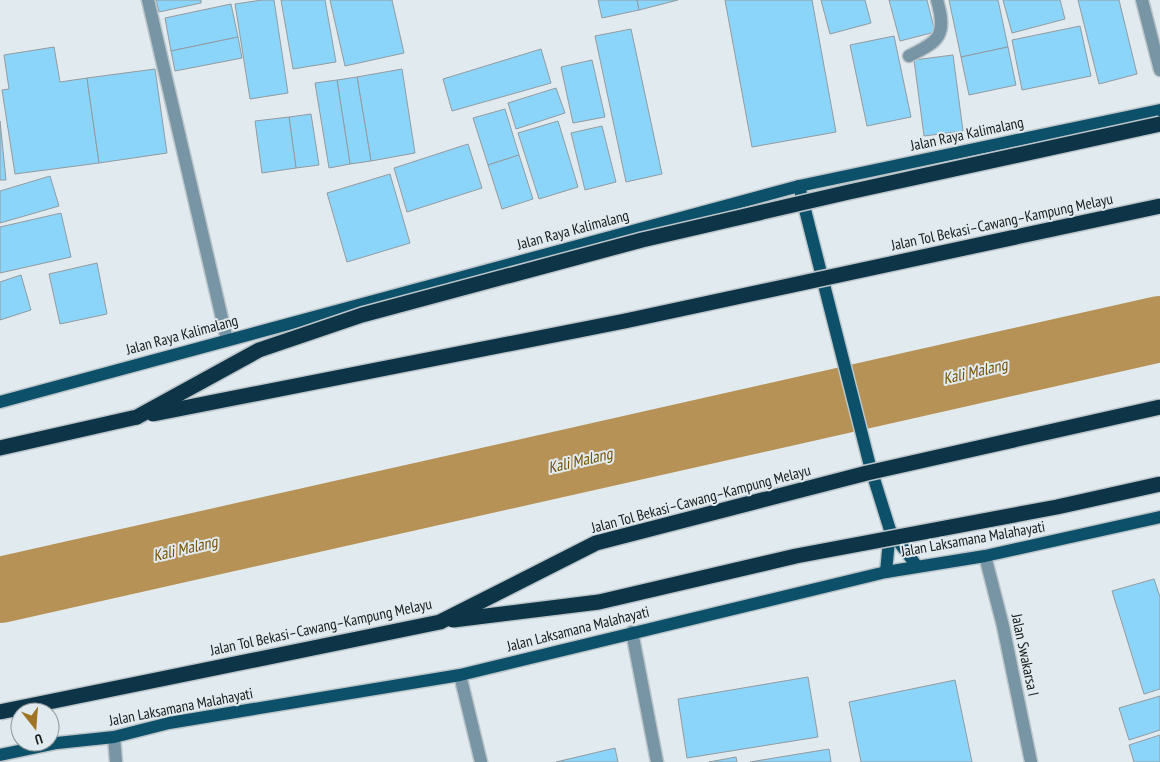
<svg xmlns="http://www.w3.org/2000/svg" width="1160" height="762" viewBox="0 0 1160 762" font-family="'PT Sans Narrow',sans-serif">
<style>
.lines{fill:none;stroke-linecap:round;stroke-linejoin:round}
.river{stroke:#b79257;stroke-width:66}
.building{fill:#8cd5fa;stroke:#929ba0}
.minor-casing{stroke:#bcc5c9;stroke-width:15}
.major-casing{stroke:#bcc5c9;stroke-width:15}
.highway-casing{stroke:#bcc5c9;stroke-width:18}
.minor{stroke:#7795a4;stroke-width:12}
.major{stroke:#0d506a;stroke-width:12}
.highway{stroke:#0d3547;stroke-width:15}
.highway-bridge-casing{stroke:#bcc5c9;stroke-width:18;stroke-linecap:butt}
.highway-bridge{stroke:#0d3547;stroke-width:15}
.labels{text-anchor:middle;stroke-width:4;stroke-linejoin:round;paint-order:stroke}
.street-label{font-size:15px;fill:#181c1d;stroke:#e0eaef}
.water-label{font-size:16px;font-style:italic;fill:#755000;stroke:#e0eaef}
</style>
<rect width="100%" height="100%" fill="#e0eaef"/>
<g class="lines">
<path class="river" d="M0 590 1160 329"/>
</g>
<g class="building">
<path d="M156 0H201V3L159 12Z"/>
<path d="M262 0H274L288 93 250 99 235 4Z"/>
<path d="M281 0H325L336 62 293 69Z"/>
<path d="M330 0H392L404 53 345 66Z"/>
<path d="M598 0H637L639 10 602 18Z"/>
<path d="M637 0H678L639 10Z"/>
<path d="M725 0H812L836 132 752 147Z"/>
<path d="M821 0H865L871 23 830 34Z"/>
<path d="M889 0H927L935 32 900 41Z"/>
<path d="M949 0H998L1008 47 961 57Z"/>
<path d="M1003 0H1060L1065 19 1012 33Z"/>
<path d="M1078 0H1119L1137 74 1099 84Z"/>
<path d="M231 4 238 37 171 51 165 18Z"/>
<path d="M1080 26 1091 76 1022 90 1012 40Z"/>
<path d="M631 29 662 174 626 182 595 36Z"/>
<path d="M894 36 911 117 867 126 850 45Z"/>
<path d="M238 37 242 58 175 71 171 51Z"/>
<path d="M54 47 60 82 87 78 99 163 15 174 2 90 9 89 4 55Z"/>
<path d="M1008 47 1016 85 969 95 961 57Z"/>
<path d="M541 49 551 83 452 111 443 79Z"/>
<path d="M953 55 963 131 924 136 914 60Z"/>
<path d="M592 60 605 117 573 123 561 67Z"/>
<path d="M155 69 167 153 99 163 87 78Z"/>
<path d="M402 69 415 153 371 161 357 77Z"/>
<path d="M357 77 371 161 350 164 337 80Z"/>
<path d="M337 80 350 164 329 168 315 83Z"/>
<path d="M556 88 565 113 516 129 508 103Z"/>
<path d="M505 109 519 155 488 165 473 118Z"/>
<path d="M311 114 319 165 296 168 289 117Z"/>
<path d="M289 117 296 168 262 173 255 121Z"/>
<path d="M0 121 6 180H0Z"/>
<path d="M558 121 578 187 539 199 518 133Z"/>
<path d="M602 126 616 182 585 190 571 133Z"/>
<path d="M468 144 482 188 407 212 394 168Z"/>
<path d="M519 155 533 199 502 209 488 165Z"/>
<path d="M390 174 410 243 347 262 327 193Z"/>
<path d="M50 176 59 206 0 223V191Z"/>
<path d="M61 213 71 257 0 273V227Z"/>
<path d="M97 263 107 314 60 324 49 274Z"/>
<path d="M21 275 31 310 0 320V282Z"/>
<path d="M1154 579 1160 597V689L1144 694 1112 591Z"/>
<path d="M808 677 818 737 687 758 678 699Z"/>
<path d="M955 680 972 762H861L849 702Z"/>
<path d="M1160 696V730L1129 740 1119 708Z"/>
<path d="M1160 735V762H1134L1129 745Z"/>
<path d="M615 748 618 762H556Z"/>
<path d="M829 749 831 762H750Z"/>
<path d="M736 757 737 762H709Z"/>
</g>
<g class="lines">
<defs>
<g id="minor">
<path d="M148 0 227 340"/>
<path d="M1142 0 1160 70"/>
<path d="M909 56C940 41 947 35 937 0"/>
<path d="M985 556 1003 626 1031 762"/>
<path d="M632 632 657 762"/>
<path d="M460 675 481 762"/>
<path d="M114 737 116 762"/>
</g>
<g id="major">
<path d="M799 186 870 466 890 530 916 565"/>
<path d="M0 402 799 186 1160 110"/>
<path d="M886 572 890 530"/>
<path d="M0 755 57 743 114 737 169 723 460 675 886 572 985 556 1160 517"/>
</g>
<path id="highway" d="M0 448 137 417"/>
</defs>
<use href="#minor" class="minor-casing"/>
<use href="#major" class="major-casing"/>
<use href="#highway" class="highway-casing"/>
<use href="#minor" class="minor"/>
<use href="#major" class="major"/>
<use href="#highway" class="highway"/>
<defs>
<g id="highway-bridge">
<path d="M153 414 625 321 1160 206"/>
<path d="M137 417 259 350 362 315 642 240 849 192 1160 124"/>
<path d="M453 620 599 602 796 556 1057 507 1160 484"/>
<path d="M0 712 440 622 596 543 867 473 1160 407"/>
</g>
</defs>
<use href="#highway-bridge" class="highway-bridge-casing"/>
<use href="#highway-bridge" class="highway-bridge"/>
</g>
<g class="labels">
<g class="street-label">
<text transform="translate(967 134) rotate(-12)" y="5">Jalan Raya Kalimalang</text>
<text transform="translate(1002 222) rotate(-12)" y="5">Jalan Tol Bekasi–Cawang–Kampung Melayu</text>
<text transform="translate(573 230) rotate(-15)" y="5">Jalan Raya Kalimalang</text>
<text transform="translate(182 335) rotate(-15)" y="5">Jalan Raya Kalimalang</text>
<text transform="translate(701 499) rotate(-15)" y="5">Jalan Tol Bekasi–Cawang–Kampung Melayu</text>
<text transform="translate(973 539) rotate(-10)" y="5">Jalan Laksamana Malahayati</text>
<text transform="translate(321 627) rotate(-12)" y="5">Jalan Tol Bekasi–Cawang–Kampung Melayu</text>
<text transform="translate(578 629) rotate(-14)" y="5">Jalan Laksamana Malahayati</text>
<text transform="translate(1025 655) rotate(78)" y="5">Jalan Swakarsa I</text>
<text transform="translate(181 707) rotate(-11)" y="5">Jalan Laksamana Malahayati</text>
</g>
<g class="water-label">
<text transform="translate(975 371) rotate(-13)" y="6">Kali Malang</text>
<text transform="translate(580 460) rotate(-13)" y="6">Kali Malang</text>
<text transform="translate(185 548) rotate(-13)" y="6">Kali Malang</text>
</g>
</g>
<g transform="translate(35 727) rotate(163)"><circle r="24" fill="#e0eaef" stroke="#90989b"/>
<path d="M0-4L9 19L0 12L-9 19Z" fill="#a07424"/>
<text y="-8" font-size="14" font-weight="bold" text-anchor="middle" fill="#181c1d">U</text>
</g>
</svg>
